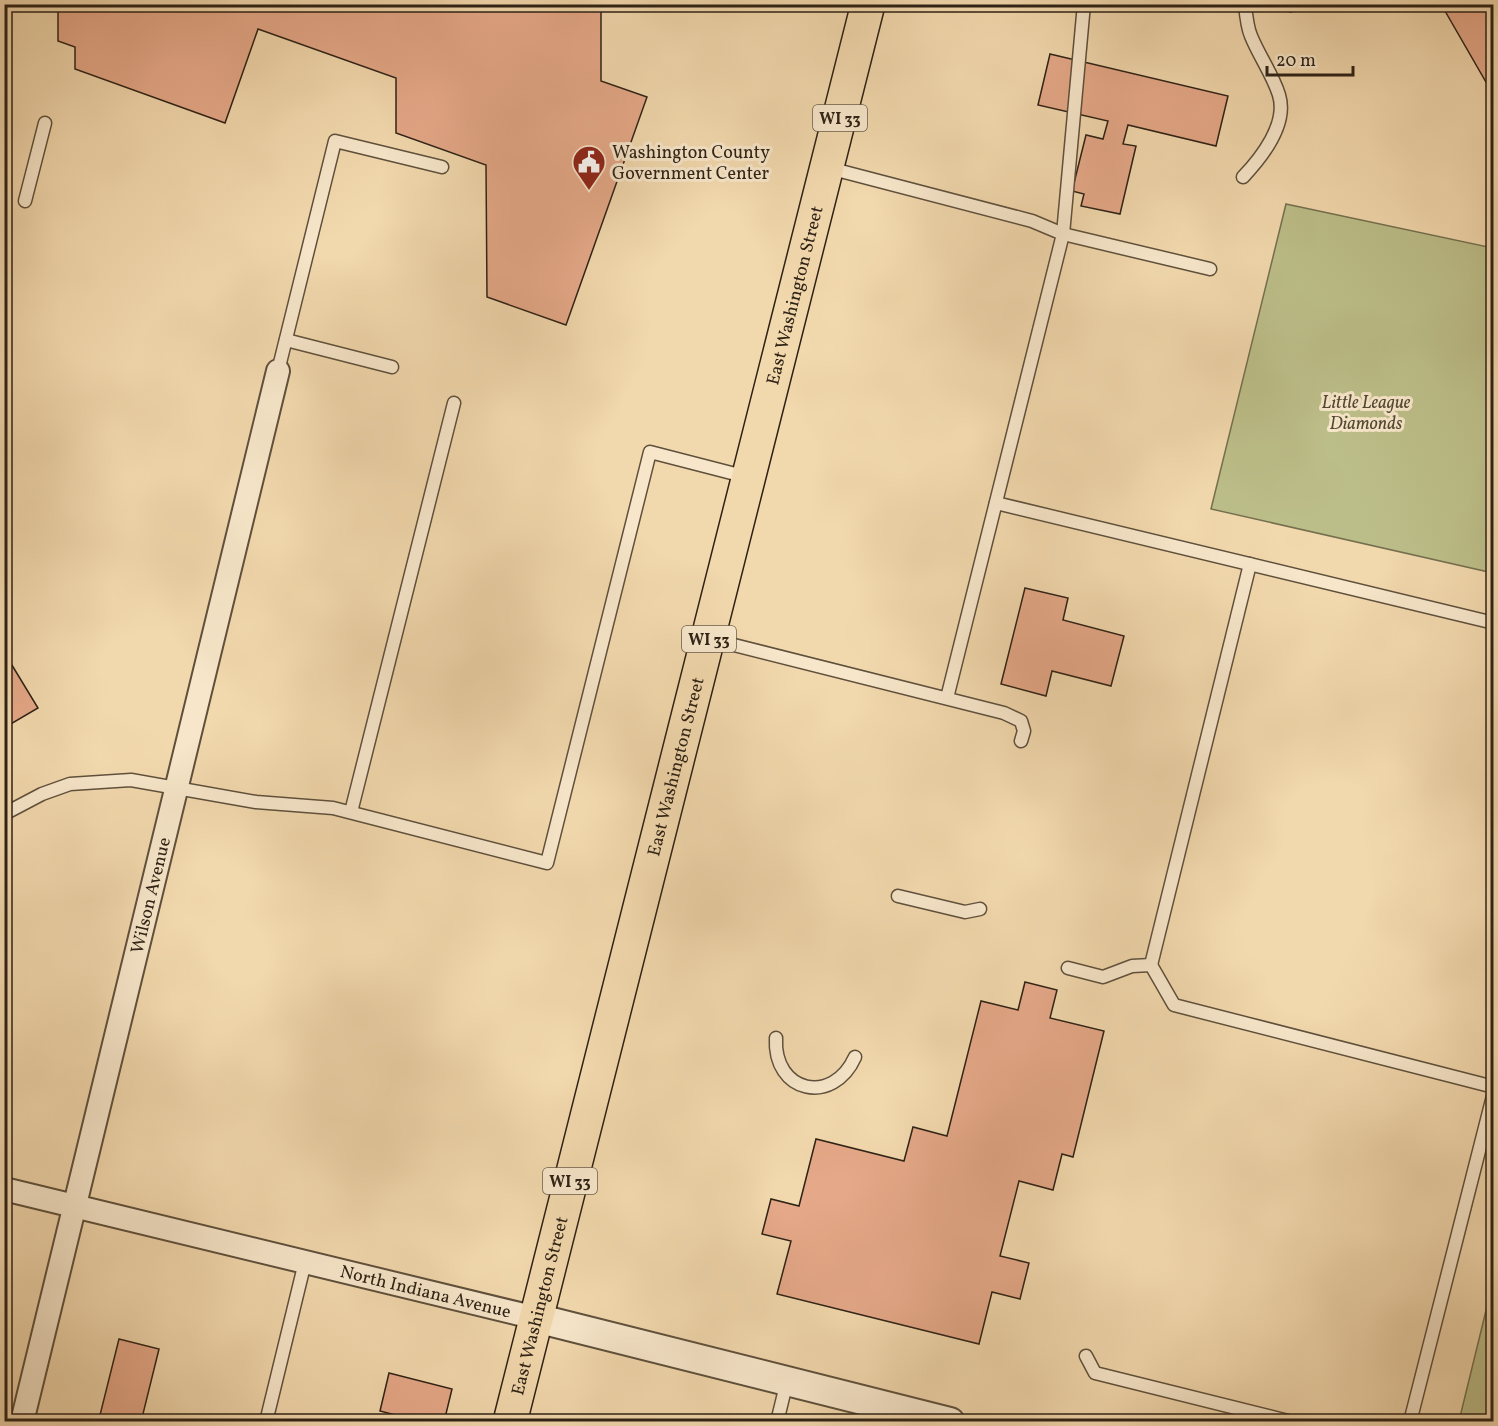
<svg xmlns="http://www.w3.org/2000/svg" width="1498" height="1426" viewBox="0 0 1498 1426" font-family="Vollkorn,serif">
<style>
.green{fill:#bcbe89;stroke:#757050;stroke-width:1.5}
.building{fill:#e5a888;stroke:#2e2216;stroke-width:1.5}
.lines{fill:none;stroke-linecap:round;stroke-linejoin:round}
.service-casing{stroke:#5f503c;stroke-width:15}
.minor-casing{stroke:#5f503c;stroke-width:26}
.tertiary-casing{stroke:#5f503c;stroke-width:32}
.primary-casing{stroke:#2e2216;stroke-width:36}
.service{stroke:#f7e6ca;stroke-width:12}
.minor{stroke:#f7e6ca;stroke-width:22}
.tertiary{stroke:#f7e6ca;stroke-width:28}
.primary{stroke:#f2d8ad;stroke-width:33}
.labels{text-anchor:middle;stroke-width:6;stroke-linejoin:round;paint-order:stroke}
.shield{fill:#f7e6ca;stroke:#6a5d4c;stroke-width:1.5}
.shield-label{font-size:16px;font-weight:bold;fill:#2e2216}
.poi-label{font-size:18px;fill:#2e2216;stroke:#f7e6ca;text-anchor:start}
.street-label{font-size:18px;fill:#2e2216;stroke:#f7e6ca}
.park-label{font-size:18px;font-style:italic;fill:#524933;stroke:#f7e6ca}
</style>
<rect width="100%" height="100%" fill="#f2d8ad"/>
<filter id="stains"><feTurbulence type="fractalNoise" baseFrequency=".00333" numOctaves="4"/><feColorMatrix values="0 0 0 0 .2 0 0 0 0 .09 0 0 0 0 .02 0 0 0 .5 -.17"/></filter>
<radialGradient id="worn" r=".72"><stop offset=".6" stop-color="#630" stop-opacity="0"/><stop offset="1" stop-color="#630" stop-opacity=".3"/></radialGradient>
<g class="green">
<path d="M1286 204 1493 248V573L1211 509Z"/>
<path d="M1493 1282V1421H1459Z"/>
</g>
<g class="building">
<path d="M58 4H601V81L647 97 566 325 487 297 486 165 396 133V78L258 29 225 123 75 69V47L58 41Z"/>
<path d="M1288 4H1322L1290 12Z"/>
<path d="M1441 4H1494V96Z"/>
<path d="M1050 54 1228 96 1216 146 1128 125 1123 144 1136 146 1120 214 1081 206 1084 194 1072 191 1086 135 1103 139 1108 121 1038 105Z"/>
<path d="M1025 588 1068 598 1063 620 1124 636 1111 686 1052 671 1046 696 1001 684Z"/>
<path d="M4 652 38 708 4 728Z"/>
<path d="M1025 982 1057 990 1050 1018 1104 1031 1073 1157 1062 1154 1053 1190 1019 1181 1000 1256 1029 1263 1020 1299 992 1292 979 1344 777 1294 791 1241 762 1234 771 1199 799 1206 816 1139 904 1161 913 1127 947 1136 981 1001 1018 1010Z"/>
<path d="M119 1339 159 1349 141 1422 99 1419Z"/>
<path d="M389 1373 452 1389 444 1422H422L380 1411Z"/>
<path d="M327 1415 353 1422H325Z"/>
</g>
<g class="lines">
<defs>
<g id="service">
<path d="M829 168 1032 221 1063 234 1210 269"/>
<path d="M1243 177C1261 158 1288 124 1279 95 1273 75 1259 56 1251 36 1247 27 1246 15 1245 4"/>
<path d="M25 201 45 123"/>
<path d="M286 340 392 367"/>
<path d="M278 371 335 141 442 167"/>
<path d="M996 503 1494 623"/>
<path d="M710 639 1004 713 1021 721 1024 731 1021 741"/>
<path d="M947 698 1063 234 1084 4"/>
<path d="M351 812 454 403"/>
<path d="M4 814 42 794 70 784 131 780 256 802 333 808 547 863 650 452 747 477"/>
<path d="M898 896 965 912 980 909"/>
<path d="M1151 965 1250 564"/>
<path d="M1068 968 1103 977 1132 966 1151 965 1174 1005 1494 1087"/>
<path d="M776 1038C773 1093 833 1106 855 1057"/>
<path d="M1086 1356 1095 1373 1292 1422"/>
<path d="M266 1422 305 1262"/>
<path d="M777 1422 787 1381"/>
<path d="M1410 1422 1494 1092"/>
</g>
<g id="minor">
<path id="s1" d="M4 1189 536 1318"/>
<path id="s2" d="M22 1422 278 371"/>
</g>
<path id="tertiary" d="M536 1318 950 1422"/>
<g id="primary">
<path id="s3" d="M510 1422 868 4"/>
</g>
</defs>
<use href="#service" class="service-casing"/>
<use href="#minor" class="minor-casing"/>
<use href="#tertiary" class="tertiary-casing"/>
<use href="#primary" class="primary-casing"/>
<use href="#service" class="service"/>
<use href="#minor" class="minor"/>
<use href="#tertiary" class="tertiary"/>
<use href="#primary" class="primary"/>
</g>
<defs>
<symbol id="civic-pin" viewBox="-11 -11 22 30"><path d="M0 17L-7.5 6A9.5 9.5 0 1 1 7.5 6Z" fill="#8f2418" stroke="#f7e6ca"/><path d="M-.6-6.5H3V-4.5H.6V-3L4-1V1h2V6H-6V1h2V-1L-.6-3ZM-1.2 2.5V6h2.4V2.5Z" fill="#fff"/></symbol>
</defs>
<g fill-rule="evenodd">
<use href="#civic-pin" x="570" y="143" width="38" height="52"/>
</g>
<g class="labels">
<g class="shield">
<rect x="813" y="105" width="54" height="26" rx="4.5"/>
<rect x="682" y="626" width="54" height="26" rx="4.5"/>
<rect x="543" y="1168" width="54" height="26" rx="4.5"/>
</g>
<g class="shield-label">
<text x="840" y="124">WI 33</text>
<text x="709" y="645">WI 33</text>
<text x="570" y="1187">WI 33</text>
</g>
<g class="poi-label">
<text x="612" y="158">Washington County<tspan x="612" dy="21">Government Center</tspan></text>
</g>
<g class="street-label">
<text dy="6" stroke="none"><textPath href="#s3" startOffset="1162">East Washington Street</textPath></text>
<text dy="6" stroke="none"><textPath href="#s3" startOffset="676">East Washington Street</textPath></text>
<text dy="6" stroke="none"><textPath href="#s2" startOffset="542">Wilson Avenue</textPath></text>
<text dy="6" stroke="none"><textPath href="#s1" startOffset="434">North Indiana Avenue</textPath></text>
<text dy="6" stroke="none"><textPath href="#s3" startOffset="120">East Washington Street</textPath></text>
</g>
<g class="park-label">
<text x="1366" y="408">Little League<tspan x="1366" dy="21">Diamonds</tspan></text>
</g>
</g>
<rect width="1498" height="1426" fill="none" stroke="#f2d8ad" stroke-width="24"/>
<rect x="6" y="6" width="1486" height="1414" fill="none" stroke="#2e2216" stroke-width="3"/>
<rect x="12" y="12" width="1474" height="1402" fill="none" stroke="#2e2216" stroke-width="1.5"/>
<path d="M1267 66v9h86v-9" fill="none" stroke="#2e2216" stroke-width="3"/>
<text x="1276" y="66" font-size="18" fill="#2e2216" stroke="#f7e6ca" stroke-width="4.5" paint-order="stroke">20 m</text>
<rect width="100%" height="100%" filter="url(#stains)"/>
<rect width="100%" height="100%" fill="url(#worn)"/>
</svg>
